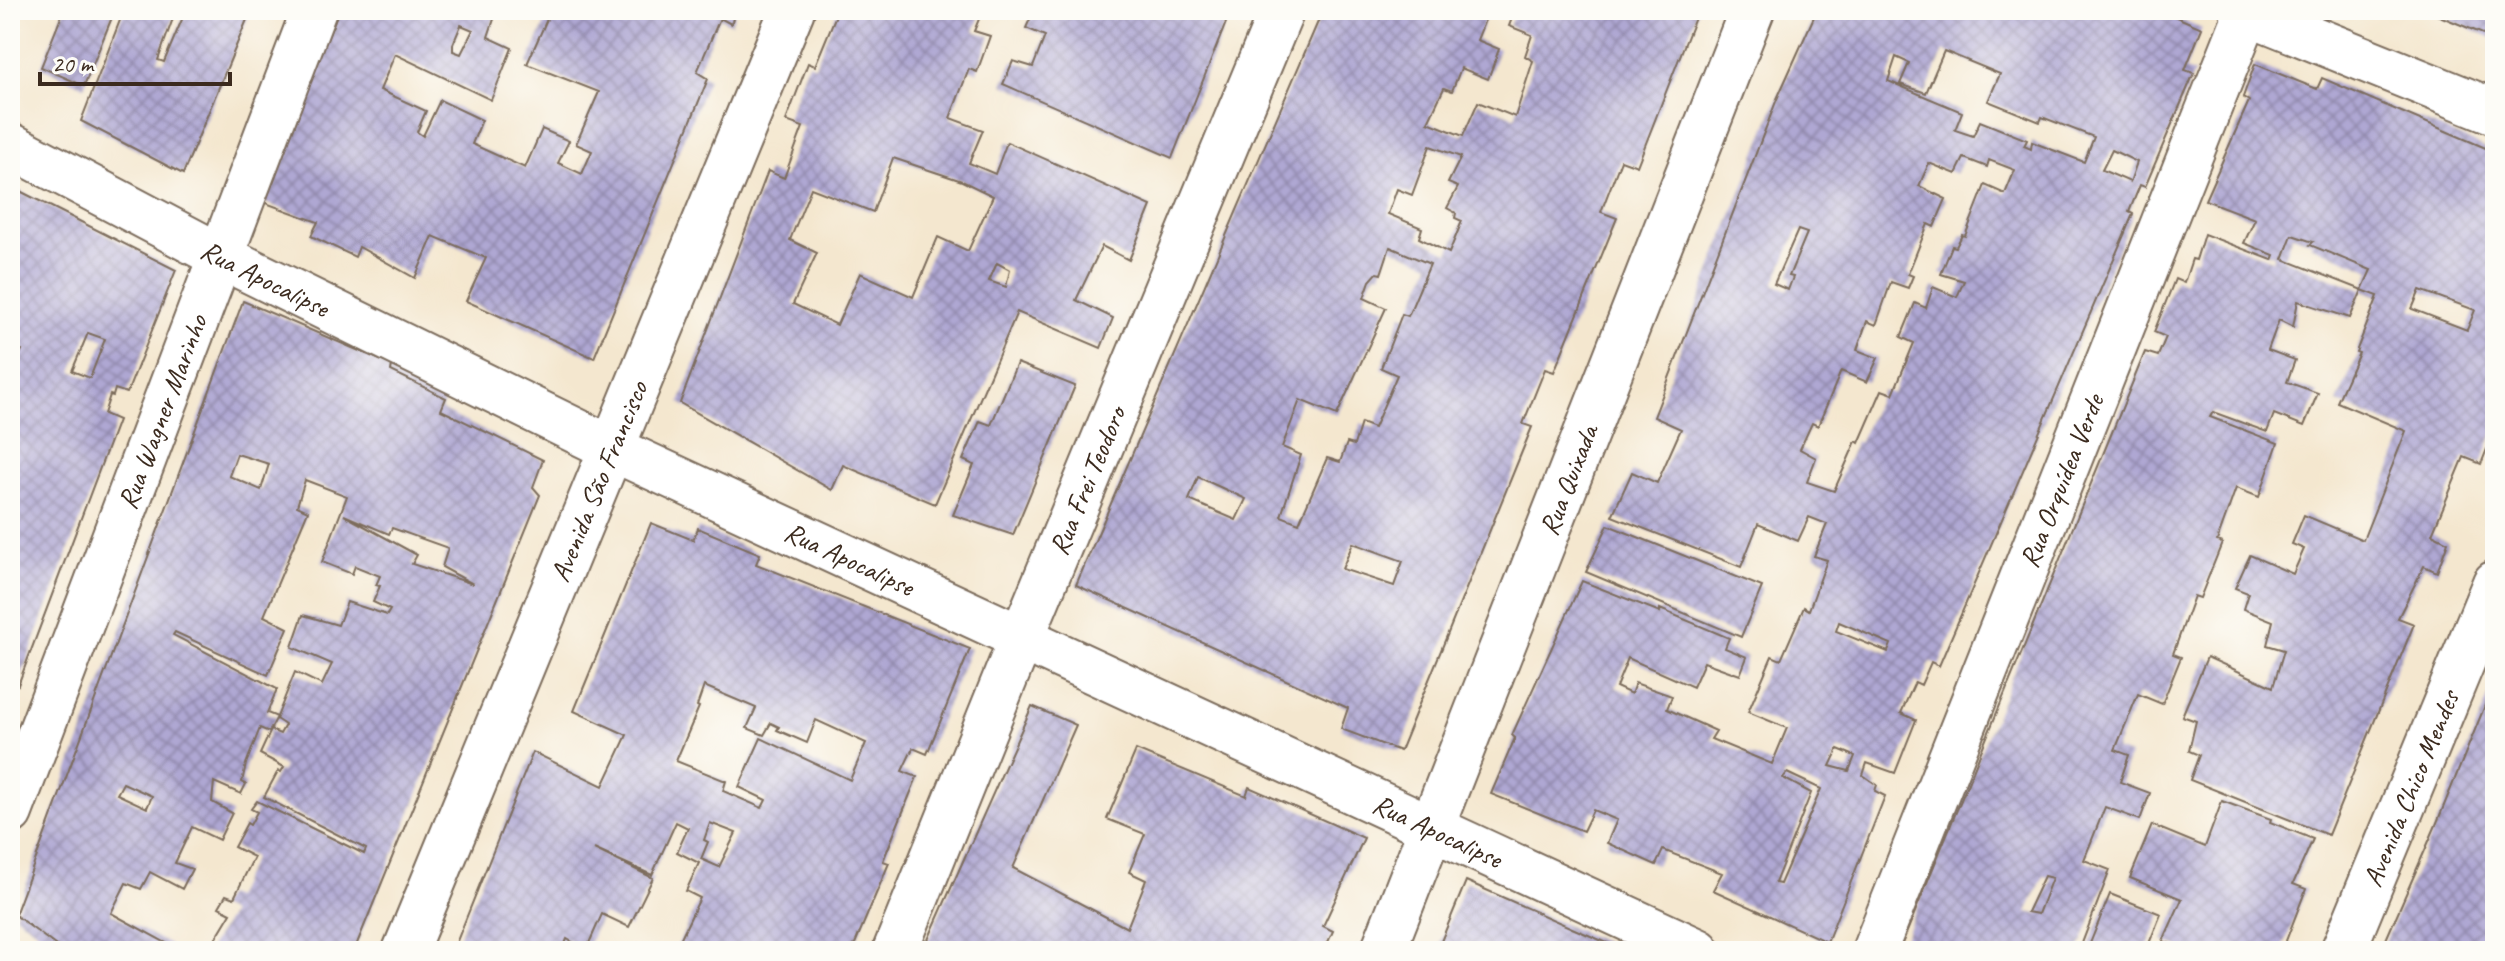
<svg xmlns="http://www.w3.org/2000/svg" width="2505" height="961" viewBox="0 0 2505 961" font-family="Caveat,sans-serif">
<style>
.building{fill:url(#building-cross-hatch);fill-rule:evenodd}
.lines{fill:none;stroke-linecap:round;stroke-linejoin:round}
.street-casing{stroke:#7c6c5c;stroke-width:48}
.street{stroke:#fff;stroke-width:44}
.labels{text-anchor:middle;stroke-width:6;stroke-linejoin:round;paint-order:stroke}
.street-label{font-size:28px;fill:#3b2a1e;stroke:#fdfcf7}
</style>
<defs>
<pattern id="building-cross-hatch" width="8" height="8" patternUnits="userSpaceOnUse" patternTransform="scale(2)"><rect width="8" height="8" fill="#afa7d3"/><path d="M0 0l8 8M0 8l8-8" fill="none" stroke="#9088ab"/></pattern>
</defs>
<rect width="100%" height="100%" fill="#fdfcf7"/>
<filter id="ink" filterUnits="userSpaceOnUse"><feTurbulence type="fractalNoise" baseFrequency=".0125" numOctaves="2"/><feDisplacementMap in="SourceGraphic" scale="16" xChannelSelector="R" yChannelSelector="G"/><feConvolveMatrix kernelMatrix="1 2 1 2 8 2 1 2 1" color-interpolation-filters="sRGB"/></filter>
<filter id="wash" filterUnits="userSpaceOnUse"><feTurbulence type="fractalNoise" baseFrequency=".006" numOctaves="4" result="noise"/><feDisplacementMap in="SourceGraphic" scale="32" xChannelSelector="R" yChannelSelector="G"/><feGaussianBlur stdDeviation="1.8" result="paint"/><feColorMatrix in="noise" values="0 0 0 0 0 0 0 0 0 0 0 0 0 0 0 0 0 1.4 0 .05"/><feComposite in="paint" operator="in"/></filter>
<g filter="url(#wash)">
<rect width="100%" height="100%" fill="#f4e7cf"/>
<g id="blocks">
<g class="building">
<path d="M64 10H115L84 86 41 67Z"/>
<path d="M124 10H176L158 60 164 62 186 10H251L183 174 81 121Z"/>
<path d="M339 10H497L488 37 512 48 491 100 395 54 380 90 426 111 417 132 423 136 440 100 482 120 472 144 525 168 542 129 569 141 558 163 582 174 592 151 576 144 599 92 527 64 551 10H736L731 24 720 18 697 72 708 79 594 358 466 301 486 258 433 236 415 278 359 247 355 257 311 236 318 222 260 201ZM461 25 473 30 461 54 453 51V44Z"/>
<path d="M838 10H988L986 16 981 14 974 31 990 36 977 72 969 69 950 118 983 130 969 163 995 174 1007 142 1151 206 1129 260 1102 246 1076 300 1113 318 1101 348 1017 312 935 504 843 465 832 490 680 403 768 171 784 178 803 127 786 121 808 63 815 66ZM893 158 962 181 993 196 968 251 938 237 913 297 860 273 837 325 793 304 817 253 790 240 811 188 873 212ZM997 263 1010 270 1006 287 989 281Z"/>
<path d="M1034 10H1231L1172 158 1003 84 1013 61 1033 67 1045 36 1026 28Z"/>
<path d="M1323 10H1489L1477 40 1499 49 1488 79 1461 68 1452 91 1444 88 1428 122 1463 136 1478 102 1515 117 1533 61 1525 56 1532 35 1509 26 1514 13 1507 10H1698L1637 166 1621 160 1601 212 1617 218 1554 372 1545 369 1523 424 1532 427 1400 751 1341 729 1348 708 1076 585ZM1430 146 1461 157 1448 183 1458 187 1447 208 1456 213 1455 218 1462 221 1449 253 1419 238 1422 228 1388 214 1397 189 1412 195ZM1390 247 1430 264 1408 316 1402 314 1381 368 1397 375 1374 428 1361 423 1354 445 1347 443 1340 462 1327 458 1299 523 1281 516 1301 455 1282 447 1300 400 1337 415 1386 308 1364 298 1370 281 1377 273 1381 274ZM1198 477 1246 499 1236 520 1189 500ZM1353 543 1403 561 1394 586 1342 569Z"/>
<path d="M1817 10H2160L2202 28 2185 70 2194 73 2145 187 2140 185 2129 212 2133 214 1939 666 1931 662 1921 685 1915 682 1901 713 1916 720 1895 773 1867 763 1863 775 1877 785 1875 791 1885 796 1827 942 1713 890 1722 873 1663 850 1656 865 1607 843 1617 820 1593 810 1583 831 1491 794 1515 738 1512 735 1582 581 1660 612V609L1729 638 1725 648 1747 657 1740 675 1704 662 1693 687 1628 658 1616 687 1631 694 1635 683 1672 696 1667 709 1716 731 1711 739 1772 764 1787 728 1748 712 1772 656 1781 660 1804 607 1809 610 1827 560 1814 556 1827 524 1809 517 1798 541 1758 524 1741 567 1612 516 1632 472 1657 483 1681 429 1654 417 1777 99ZM1944 51 2000 74 1988 101 2040 122 2042 117 2094 137 2084 162 2032 142 2031 149 2024 146 2027 140 1980 121 1973 136 1955 130 1962 112 1888 81 1896 57 1909 63 1900 84 1926 93ZM2112 150 2137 162 2130 182 2102 170ZM1964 158 1987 167 1989 160 2015 170 2005 194 1985 185 1965 236 1962 235 1956 247 1952 246 1941 274 1964 281 1957 297 1933 287 1926 308 1915 303 1901 337 1914 343 1893 394 1882 390 1859 443 1856 441 1834 491 1807 482 1816 458 1800 449 1812 423 1818 426 1841 371 1867 382 1878 358 1857 350 1867 321 1876 325 1891 282 1908 288 1913 276 1908 274 1928 224 1934 227 1946 199 1919 186 1929 163 1956 174ZM1798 230 1807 233 1789 276 1793 277 1788 290 1774 284ZM1839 622 1891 644 1888 652 1836 631ZM1838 749 1855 756 1849 771 1830 766ZM1787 773 1821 789 1780 884 1775 883 1811 793 1783 778Z"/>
<path d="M2425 10H2495V39Z"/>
<path d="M2255 64 2317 89 2322 78 2495 152V429L2481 464 2464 457 2432 534 2448 542 2437 572 2424 566 2398 618 2414 624 2328 835 2190 780 2199 755 2189 751 2196 721 2182 716 2207 657 2273 687 2284 650 2267 645 2273 621 2243 609 2248 593 2235 588 2250 555 2293 574 2304 549 2292 544 2304 515 2363 540 2406 431 2337 402 2359 353 2356 352 2378 296 2362 290 2350 318 2298 301 2293 327 2279 320 2268 350 2295 360 2287 382 2318 393 2304 426 2274 414 2267 432 2213 412 2210 417 2278 443 2259 497 2236 488 2217 541 2222 543 2200 598 2194 596 2173 654 2181 657 2162 704 2138 694 2115 750 2129 755 2120 782 2150 793 2140 820 2105 807 2084 860 2110 870 2079 951H1899L2145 352 2158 356 2166 337 2154 332 2175 279 2184 283 2192 259 2196 260 2204 234 2272 260 2274 255 2244 243 2255 219 2205 200 2249 101 2243 97ZM2292 235 2313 242 2310 245 2371 270 2362 290 2283 259ZM2420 290 2475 310 2467 330 2412 309ZM2044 876 2052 878 2038 914 2027 912Z"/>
<path d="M10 186 176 270 127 393 115 389 113 396 110 395 104 414 118 420 18 685 10 681V375L22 350 10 345ZM88 333 105 339 90 378 72 371Z"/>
<path d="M243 301 392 365 391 371 446 398 441 410 543 460 533 487 540 495 354 951H208L231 913 219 907 226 895 234 898 254 857 234 847 247 823 250 825 257 812 251 809 257 801 364 854 366 849 264 797 278 771 281 772 284 767 260 754 271 730 280 734 285 725 276 719 277 717 269 732 260 728 246 764 242 782 246 784 241 794 214 782 212 802 232 813 219 840 192 827 175 863 192 869 182 889 150 872 141 889 126 883 111 913 170 945 166 951H63L15 915ZM237 454 269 464 261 490 229 476ZM305 480 347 496 322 562 352 574 355 566 380 576 376 585 380 586 373 602 390 610 387 615 347 602 338 625 303 615 292 647 332 664 322 685 295 672 277 717 267 713 277 689 173 635 175 632 268 675 288 628 264 616 308 511 297 506ZM344 515 389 534 392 528 448 548 442 567 473 584 412 564 417 555ZM123 783 152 796 147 808 117 794Z"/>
<path d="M1017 363 1075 386 1013 535 953 515 974 465 963 460 980 421 991 425Z"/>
<path d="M651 523 693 540 698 528 760 554 756 564 970 649 927 754 913 748 902 771 917 777 883 861 889 863 852 951 675 950 700 898 686 891 699 863 677 852 688 828 676 822 652 875 594 849 653 878 629 927 602 914 586 950 567 939 562 951H453L533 752 603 786 627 735 574 711ZM704 686 756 708 747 728 764 735 771 723 779 727 777 730 807 743 816 720 866 743 850 780 761 738 739 787 766 800 762 808 723 791 726 781 676 761 699 707 697 706ZM710 823 736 833 719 867 701 859 708 842 704 840Z"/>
<path d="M1608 525 1762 587 1741 637 1586 572Z"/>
<path d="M2495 681V951H2381L2436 825Z"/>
<path d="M1032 706 1076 725 1013 868 1127 928 1146 880 1129 872 1145 834 1107 819 1136 750 1246 796 1249 787 1364 838 1323 926 1333 931 1324 951H923Z"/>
<path d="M2222 801 2271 819 2270 822 2313 839 2293 884 2306 889 2282 951H2180L2181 948 2163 941 2182 899 2130 878 2152 825 2205 847Z"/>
<path d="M1466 881 1572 928 1626 951H1437Z"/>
<path d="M2110 894 2161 914 2146 951H2087Z"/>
</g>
</g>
</g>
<g filter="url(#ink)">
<use href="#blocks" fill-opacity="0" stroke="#7c6c5c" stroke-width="2"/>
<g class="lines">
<defs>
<g id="street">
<path d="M2242 10 2495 112"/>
<path id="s1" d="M10 145 222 257 611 448 1698 951"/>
<path id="s2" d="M10 812 314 10"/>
<path id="s3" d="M405 951 792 10"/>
<path id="s4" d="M895 951 1021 639 1282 10"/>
<path id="s5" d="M1383 951 1752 10"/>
<path id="s6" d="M1874 951 2248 10"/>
<path id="s7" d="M2343 951 2495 583"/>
</g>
</defs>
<use href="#street" class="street-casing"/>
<use href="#street" class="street"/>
</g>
</g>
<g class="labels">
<g class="street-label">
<text dy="10" stroke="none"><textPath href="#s1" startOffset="288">Rua Apocalipse</textPath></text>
<text dy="10" stroke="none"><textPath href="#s2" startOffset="428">Rua Wagner Marinho</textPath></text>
<text dy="10" stroke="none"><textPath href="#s3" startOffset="508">Avenida São Francisco</textPath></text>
<text dy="10" stroke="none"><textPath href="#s4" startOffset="508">Rua Frei Teodoro</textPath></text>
<text dy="10" stroke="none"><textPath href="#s5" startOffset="506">Rua Quixada</textPath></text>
<text dy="10" stroke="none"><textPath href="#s6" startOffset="506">Rua Orquídea Verde</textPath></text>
<text dy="10" stroke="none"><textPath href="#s1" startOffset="936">Rua Apocalipse</textPath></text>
<text dy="10" stroke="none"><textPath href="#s7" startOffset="176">Avenida Chico Mendes</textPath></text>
<text dy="10" stroke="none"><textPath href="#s1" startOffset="1584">Rua Apocalipse</textPath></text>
</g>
</g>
<rect width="2505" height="961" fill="none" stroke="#fdfcf7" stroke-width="40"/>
<path d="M40 72v12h190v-12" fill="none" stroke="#3b2a1e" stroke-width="4"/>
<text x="52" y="72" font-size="24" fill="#3b2a1e" stroke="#fdfcf7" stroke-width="6" paint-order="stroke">20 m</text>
</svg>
